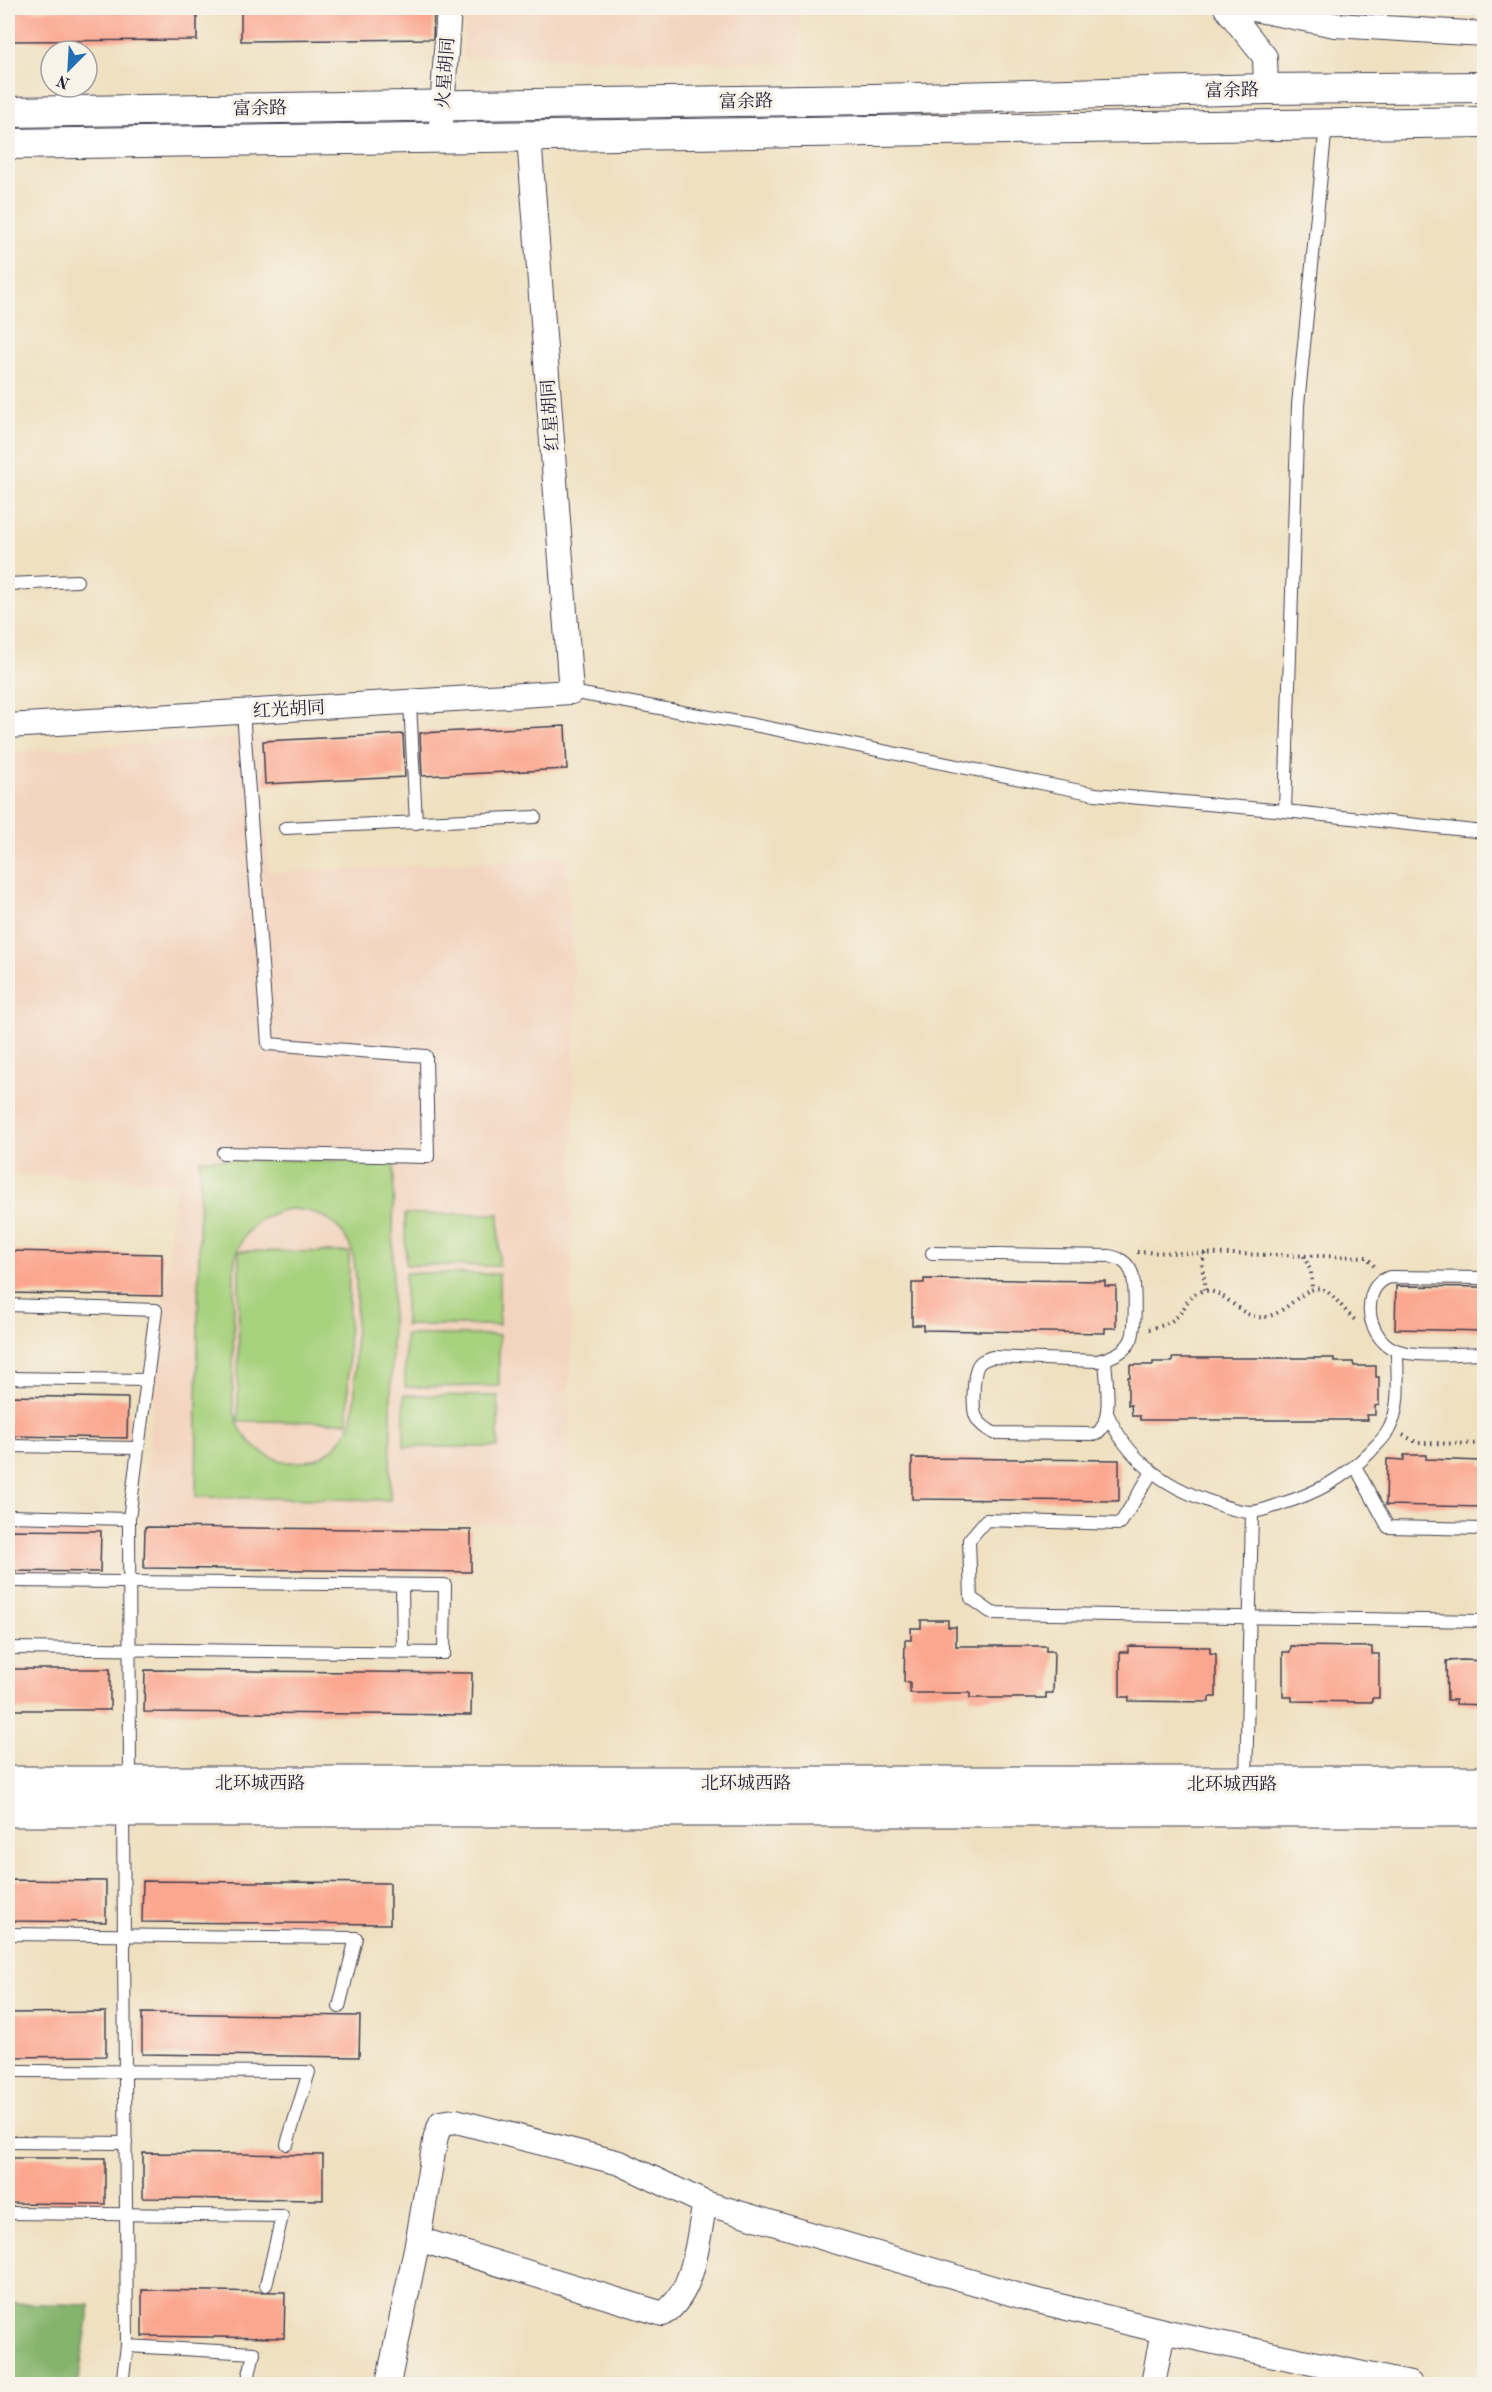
<svg xmlns="http://www.w3.org/2000/svg" width="1492" height="2392" viewBox="0 0 1492 2392" font-family="'Old Standard TT','Noto Serif SC',serif">
<style>
.built{fill:#f3d4bf}
.green{fill:#a7d27e;stroke:#647a5c;stroke-width:1.5;fill-rule:evenodd}
.forest{fill:#85b46d;stroke:#546b54;stroke-width:1.5}
.building{fill:#fba790}
.lines{fill:none;stroke-linecap:round;stroke-linejoin:round}
.service-casing{stroke:#413e4f;stroke-width:14}
.minor-casing{stroke:#413e4f;stroke-width:26}
.tertiary-casing{stroke:#413e4f;stroke-width:32}
.secondary-casing{stroke:#413e4f;stroke-width:35}
.path{stroke:#413e4f;stroke-width:4;stroke-dasharray:1.5 4.5;stroke-linecap:butt}
.service{stroke:#fff;stroke-width:12}
.minor{stroke:#fff;stroke-width:24}
.tertiary{stroke:#fff;stroke-width:30}
.secondary{stroke:#fff;stroke-width:33}
.labels{text-anchor:middle;stroke-width:6;stroke-linejoin:round;paint-order:stroke}
.street-label{font-size:18px;fill:#22223b;stroke:#f7f3e8}
</style>
<rect width="100%" height="100%" fill="#f7f3e8"/>
<filter id="ink" filterUnits="userSpaceOnUse"><feTurbulence type="fractalNoise" baseFrequency=".0167" numOctaves="2"/><feDisplacementMap in="SourceGraphic" scale="12" xChannelSelector="R" yChannelSelector="G"/><feConvolveMatrix kernelMatrix="1 2 1 2 8 2 1 2 1" color-interpolation-filters="sRGB"/></filter>
<filter id="wash" filterUnits="userSpaceOnUse"><feTurbulence type="fractalNoise" baseFrequency=".008" numOctaves="4" result="noise"/><feDisplacementMap in="SourceGraphic" scale="24" xChannelSelector="R" yChannelSelector="G"/><feGaussianBlur stdDeviation="1.35" result="paint"/><feColorMatrix in="noise" values="0 0 0 0 0 0 0 0 0 0 0 0 0 0 0 0 0 1.4 0 .05"/><feComposite in="paint" operator="in"/></filter>
<g filter="url(#wash)">
<rect width="100%" height="100%" fill="#efe0c0"/>
<g class="built">
<path d="M466 8H801L798 64 479 56 463 58Z"/>
<path d="M262 737 269 873 567 858 575 999 568 1524 141 1526 175 1183 11 1174 10 918 8 917V752Z"/>
</g>
<g class="green">
<path d="M200 1159 394 1161 390 1500 196 1497ZM289 1209C315 1209 338 1220 349 1244 361 1268 355 1325 355 1353 354 1373 357 1394 353 1413 352 1420 349 1428 345 1434 313 1485 241 1462 233 1406L234 1267C237 1235 258 1214 289 1209Z"/>
<path d="M405 1214H499V1266L406 1265Z"/>
<path d="M239 1251 349 1252 348 1422 238 1421Z"/>
<path d="M405 1273 499 1274V1325H405Z"/>
<path d="M405 1335H499V1386L405 1387Z"/>
<path d="M404 1395 498 1396V1447H404Z"/>
</g>
<path class="forest" d="M8 2303 90 2305 78 2384H8Z"/>
<g id="blocks">
<g class="building">
<path d="M241 8H434L433 39 241 41Z"/>
<path d="M197 9V40L9 41V10Z"/>
<path d="M565 726 567 769 422 776 420 733Z"/>
<path d="M403 734 405 777 265 784 263 741Z"/>
<path d="M8 1251 162 1254V1296L8 1293Z"/>
<path d="M924 1279 1105 1281V1286H1116V1328H1105V1333L923 1330V1325H912V1283H924Z"/>
<path d="M1396 1286 1485 1287V1331L1395 1329Z"/>
<path d="M1172 1358H1334V1362H1353L1354 1366H1376V1377H1379V1405L1375 1406V1415H1367L1368 1420H1140V1416H1132L1131 1405H1128V1377H1130V1365H1153V1362H1172Z"/>
<path d="M8 1396 128 1398 127 1438 8 1436Z"/>
<path d="M1404 1455H1426V1459L1481 1461V1465H1485V1507L1386 1505 1387 1459 1404 1460Z"/>
<path d="M912 1458 1119 1460V1501L912 1499Z"/>
<path d="M145 1527 471 1530V1572L144 1568Z"/>
<path d="M8 1530 101 1531 100 1572 8 1571Z"/>
<path d="M921 1620H948V1627H956V1646H1046V1651H1054L1053 1693H1046V1698H970V1693H910V1682H904L905 1640H911V1628H921Z"/>
<path d="M1128 1646 1210 1647V1653L1216 1654V1697H1209V1702L1129 1701V1697H1120V1652H1128Z"/>
<path d="M1291 1646 1372 1647V1654H1379V1698H1372V1702L1292 1701V1697H1283V1652H1290Z"/>
<path d="M1463 1660 1485 1661V1705L1456 1704V1700H1447L1446 1661Z"/>
<rect x="8" y="1669" width="102" height="41"/>
<path d="M145 1670 472 1673 471 1715 144 1712Z"/>
<path d="M8 1880 106 1881V1922L8 1921Z"/>
<path d="M143 1881 390 1883V1924L142 1922Z"/>
<path d="M106 2012V2056L8 2057V2013Z"/>
<path d="M142 2013 360 2016 359 2057 142 2054Z"/>
<path d="M143 2153 323 2155V2200L143 2198Z"/>
<path d="M8 2158H105V2204L8 2203Z"/>
<path d="M142 2290 285 2292 284 2338 142 2336Z"/>
</g>
</g>
</g>
<g filter="url(#ink)">
<use href="#blocks" fill-opacity="0" stroke="#413e4f" stroke-width="1.5"/>
<g class="lines">
<defs>
<g id="service">
<path d="M8 584 77 581"/>
<path d="M571 692 754 725 1095 794 1285 811 1298 405 1326 125"/>
<path d="M410 702 416 823"/>
<path d="M1285 811 1484 832"/>
<path d="M285 828 535 817"/>
<path d="M223 1153 428 1157 426 1056 268 1044 243 712"/>
<path d="M932 1253 1109 1256C1119 1258 1126 1261 1131 1271 1136 1281 1136 1329 1131 1340 1125 1353 1110 1358 1097 1361L992 1357C987 1359 982 1360 979 1364 973 1371 972 1409 976 1417 980 1425 986 1429 994 1433L1096 1434C1114 1422 1106 1380 1105 1359"/>
<path d="M1484 1278 1390 1277C1377 1281 1371 1291 1370 1305 1368 1322 1379 1344 1396 1350 1416 1358 1461 1353 1484 1353"/>
<path d="M8 1305 156 1310 129 1519 130 1782"/>
<path d="M8 1378 147 1380"/>
<path d="M1107 1413C1128 1460 1164 1486 1211 1502 1223 1506 1238 1512 1251 1512 1260 1512 1272 1507 1281 1504 1317 1493 1344 1478 1370 1452 1377 1444 1386 1437 1390 1427 1401 1406 1397 1374 1397 1351"/>
<path d="M8 1446 138 1448"/>
<path d="M1355 1466 1388 1527 1484 1529"/>
<path d="M1152 1472 1120 1524 986 1520 969 1540 971 1598 992 1613 1484 1621"/>
<path d="M8 1516 129 1519"/>
<path d="M8 1581 445 1585 444 1653 8 1648"/>
<path d="M402 1585 403 1652"/>
<path d="M1246 1782 1252 1512"/>
<path d="M8 1934 356 1938 339 2007"/>
<path d="M8 2071 309 2072 287 2144"/>
<path d="M8 2142 126 2143"/>
<path d="M8 2213 282 2216 266 2285"/>
<path d="M127 2346 254 2353 247 2384"/>
<path d="M122 2384 127 2346 123 1811"/>
</g>
<g id="minor">
<path d="M1226 8 1265 57 1266 89"/>
<path d="M1248 8 1335 25 1484 34"/>
<path d="M440 139 449 8"/>
<path d="M8 726 571 692 529 137"/>
<path d="M418 2239 663 2314C696 2292 697 2239 705 2203"/>
<path d="M388 2384 418 2239 436 2136 441 2123 456 2121 620 2163 705 2203 1030 2299 1163 2331 1410 2384"/>
<path d="M1153 2384 1163 2331"/>
</g>
<g id="tertiary">
<path d="M8 112 874 99 1266 89 1484 87"/>
<path d="M8 144 1484 122"/>
</g>
<g id="secondary">
<path d="M8 1783H1484"/>
<path d="M8 1810H1484"/>
</g>
</defs>
<use href="#service" class="service-casing"/>
<use href="#minor" class="minor-casing"/>
<use href="#tertiary" class="tertiary-casing"/>
<use href="#secondary" class="secondary-casing"/>
<g class="path">
<path d="M1137 1252 1367 1257 1374 1266"/>
<path d="M1205 1253C1198 1272 1207 1276 1205 1292"/>
<path d="M1304 1256 1311 1272 1312 1289"/>
<path d="M1149 1329C1161 1326 1173 1323 1181 1312 1186 1305 1189 1295 1199 1292 1222 1285 1236 1314 1257 1317 1286 1321 1305 1278 1326 1291 1337 1298 1345 1312 1355 1320"/>
<path d="M1403 1435 1418 1443 1484 1444"/>
</g>
<use href="#service" class="service"/>
<use href="#minor" class="minor"/>
<use href="#tertiary" class="tertiary"/>
<use href="#secondary" class="secondary"/>
</g>
</g>
<g class="labels">
<g class="street-label">
<text transform="translate(445 73) rotate(-86)" y="6">火星胡同</text>
<text transform="translate(1232 90) rotate(-1)" y="6">富余路</text>
<text transform="translate(746 101) rotate(-1)" y="6">富余路</text>
<text transform="translate(260 108) rotate(-1)" y="6">富余路</text>
<text transform="translate(550 415) rotate(-94)" y="6">红星胡同</text>
<text transform="translate(289 709) rotate(-3)" y="6">红光胡同</text>
<text x="260" y="1789">北环城西路</text>
<text x="746" y="1789">北环城西路</text>
<text x="1232" y="1790">北环城西路</text>
</g>
</g>
<rect width="1492" height="2392" fill="none" stroke="#f7f3e8" stroke-width="30"/>
<g transform="translate(69 69) rotate(204)"><circle r="28" fill="#f7f3e8" stroke="#a29fa3" stroke-width="1.5"/>
<path d="M0-4.5L10 22L0 15L-10 22Z" fill="#1f6fb2"/>
<text y="-9" font-size="16" font-weight="bold" text-anchor="middle" fill="#22223b">N</text>
</g>
</svg>
